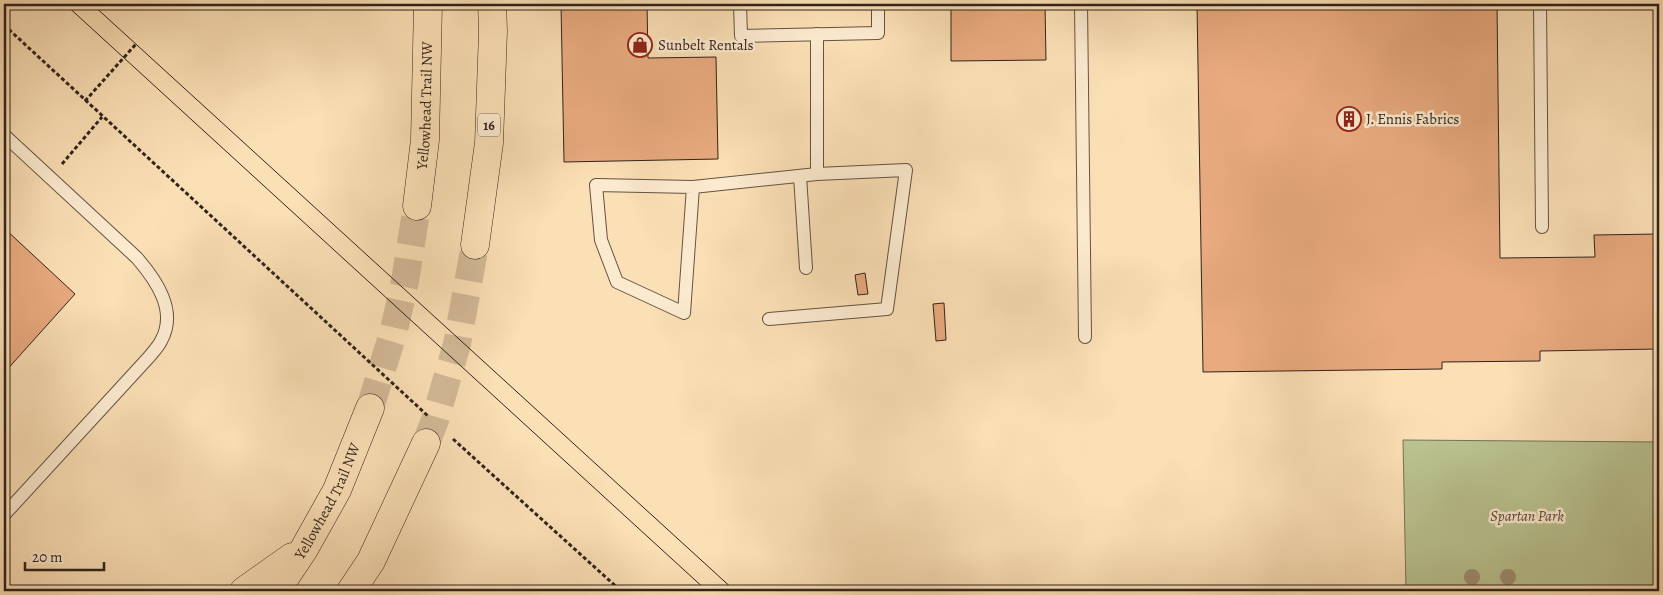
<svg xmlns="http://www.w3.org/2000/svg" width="1663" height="595" viewBox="0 0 1663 595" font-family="Alegreya,serif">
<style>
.green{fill:#bac391;stroke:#767357}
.building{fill:#e8aa7e;stroke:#31231d}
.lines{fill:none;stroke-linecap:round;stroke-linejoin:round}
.highway-tunnel{stroke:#d3b997;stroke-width:28;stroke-dasharray:28 14;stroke-linecap:butt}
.lane-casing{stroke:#645243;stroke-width:14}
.highway-casing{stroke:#31231d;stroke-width:29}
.path{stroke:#31231d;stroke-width:3;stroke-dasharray:4 2.5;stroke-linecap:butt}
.lane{stroke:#fceacf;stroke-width:12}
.highway{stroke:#fbdfb5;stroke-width:28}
.tram{stroke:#31231d;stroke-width:1}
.tree{fill:#9f8e71}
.labels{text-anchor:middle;stroke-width:5;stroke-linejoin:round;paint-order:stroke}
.shield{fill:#fceacf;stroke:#6e5f52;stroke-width:1}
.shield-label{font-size:14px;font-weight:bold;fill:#31231d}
.poi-label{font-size:15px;fill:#31231d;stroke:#fceacf;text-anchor:start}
.street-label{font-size:15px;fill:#31231d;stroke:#fceacf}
.park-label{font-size:15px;font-style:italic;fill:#534b3a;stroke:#fceacf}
</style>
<rect width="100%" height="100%" fill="#fbdfb5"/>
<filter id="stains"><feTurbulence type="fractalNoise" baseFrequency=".004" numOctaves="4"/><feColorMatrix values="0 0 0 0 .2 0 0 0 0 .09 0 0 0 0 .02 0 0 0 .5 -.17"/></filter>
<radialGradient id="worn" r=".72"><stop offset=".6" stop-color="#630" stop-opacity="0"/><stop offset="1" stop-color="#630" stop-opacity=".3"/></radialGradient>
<path class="green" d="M1403 440 1659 442V591H1406Z"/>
<g class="building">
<path d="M561 4H647L648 58 716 57 718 159 564 162Z"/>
<path d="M951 4H1045L1046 60 951 61Z"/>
<path d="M1197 4H1497L1500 258 1595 257 1594 235 1659 234V349L1540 351V361L1442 362V369L1203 372Z"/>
<path d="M4 228 75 294 4 373Z"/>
<path d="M865 273 868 294 858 295 855 275Z"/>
<path d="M944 303 946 340 936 341 933 304Z"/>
</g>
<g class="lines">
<g class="highway-tunnel">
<path d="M370 408 394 330 405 281 417 206"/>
<path d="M426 443 435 420 457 344 475 245"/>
</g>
<defs>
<g id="lane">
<path d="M740 4 741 36 878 33V4"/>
<path d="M1081 4 1085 337"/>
<path d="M1540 4 1542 227"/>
<path d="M4 135 137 258C156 280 178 311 161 341 158 347 153 352 149 357L4 515"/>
<path d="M800 176 806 268"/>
<path d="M693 187 684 313 617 282 601 240 596 185 693 187 817 174V34"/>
<path d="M769 319 887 309 906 170 817 174"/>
</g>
<g id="highway">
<path id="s1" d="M417 206 425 140 428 4"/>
<path d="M475 245 489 143 493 31 492 4"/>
<path d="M244 591 292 557"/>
<path id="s2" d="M276 591 304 549 337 490 370 408"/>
<path d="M351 591 371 561 426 443"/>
</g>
</defs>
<use href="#lane" class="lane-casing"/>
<use href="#highway" class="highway-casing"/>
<g class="path">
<path d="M4 25 428 416"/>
<path d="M85 101 136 44"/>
<path d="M62 164 102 117"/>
<path d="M453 439 621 591"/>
</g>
<use href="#lane" class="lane"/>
<use href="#highway" class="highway"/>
<g class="tram">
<path d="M65 4 707 591"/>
<path d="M92 4 735 591"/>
</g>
</g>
<g class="tree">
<circle cx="1472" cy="577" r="8"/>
<circle cx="1508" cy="577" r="8"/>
</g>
<defs>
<symbol id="shop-ring" viewBox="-11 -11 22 22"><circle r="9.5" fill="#fceacf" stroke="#8f2418" stroke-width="1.5"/><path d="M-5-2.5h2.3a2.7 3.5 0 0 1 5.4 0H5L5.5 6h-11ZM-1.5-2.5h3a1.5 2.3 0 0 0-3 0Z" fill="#8f2418"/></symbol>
<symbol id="building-ring" viewBox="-11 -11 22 22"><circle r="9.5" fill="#fceacf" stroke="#8f2418" stroke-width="1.5"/><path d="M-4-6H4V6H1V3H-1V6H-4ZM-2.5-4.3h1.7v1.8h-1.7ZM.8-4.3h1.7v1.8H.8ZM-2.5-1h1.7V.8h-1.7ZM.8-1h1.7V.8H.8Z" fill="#8f2418"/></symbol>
</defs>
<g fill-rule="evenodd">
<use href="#shop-ring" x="626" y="31" width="28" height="28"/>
<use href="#building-ring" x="1335" y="105" width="28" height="28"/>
</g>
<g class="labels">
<rect class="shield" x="478" y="113.5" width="22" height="23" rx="4"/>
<g class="shield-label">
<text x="489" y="130">16</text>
</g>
<g class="poi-label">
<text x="658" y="50">Sunbelt Rentals</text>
<text x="1366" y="124">J. Ennis Fabrics</text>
</g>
<g class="street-label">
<text dy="5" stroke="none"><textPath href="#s1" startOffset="101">Yellowhead Trail NW</textPath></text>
<text dy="5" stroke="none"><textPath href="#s2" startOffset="104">Yellowhead Trail NW</textPath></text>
</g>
<g class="park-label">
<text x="1527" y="521">Spartan Park</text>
</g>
</g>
<rect width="1663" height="595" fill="none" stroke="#fbdfb5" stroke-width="20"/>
<rect x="5" y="5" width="1653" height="585" fill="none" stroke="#31231d" stroke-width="2.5"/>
<rect x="10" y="10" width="1643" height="575" fill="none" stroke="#31231d"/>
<path d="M25 562v8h79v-8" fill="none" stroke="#31231d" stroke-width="2.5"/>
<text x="32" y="562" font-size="15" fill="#31231d" stroke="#fceacf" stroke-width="4" paint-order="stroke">20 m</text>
<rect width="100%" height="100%" filter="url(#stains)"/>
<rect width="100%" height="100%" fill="url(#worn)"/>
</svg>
